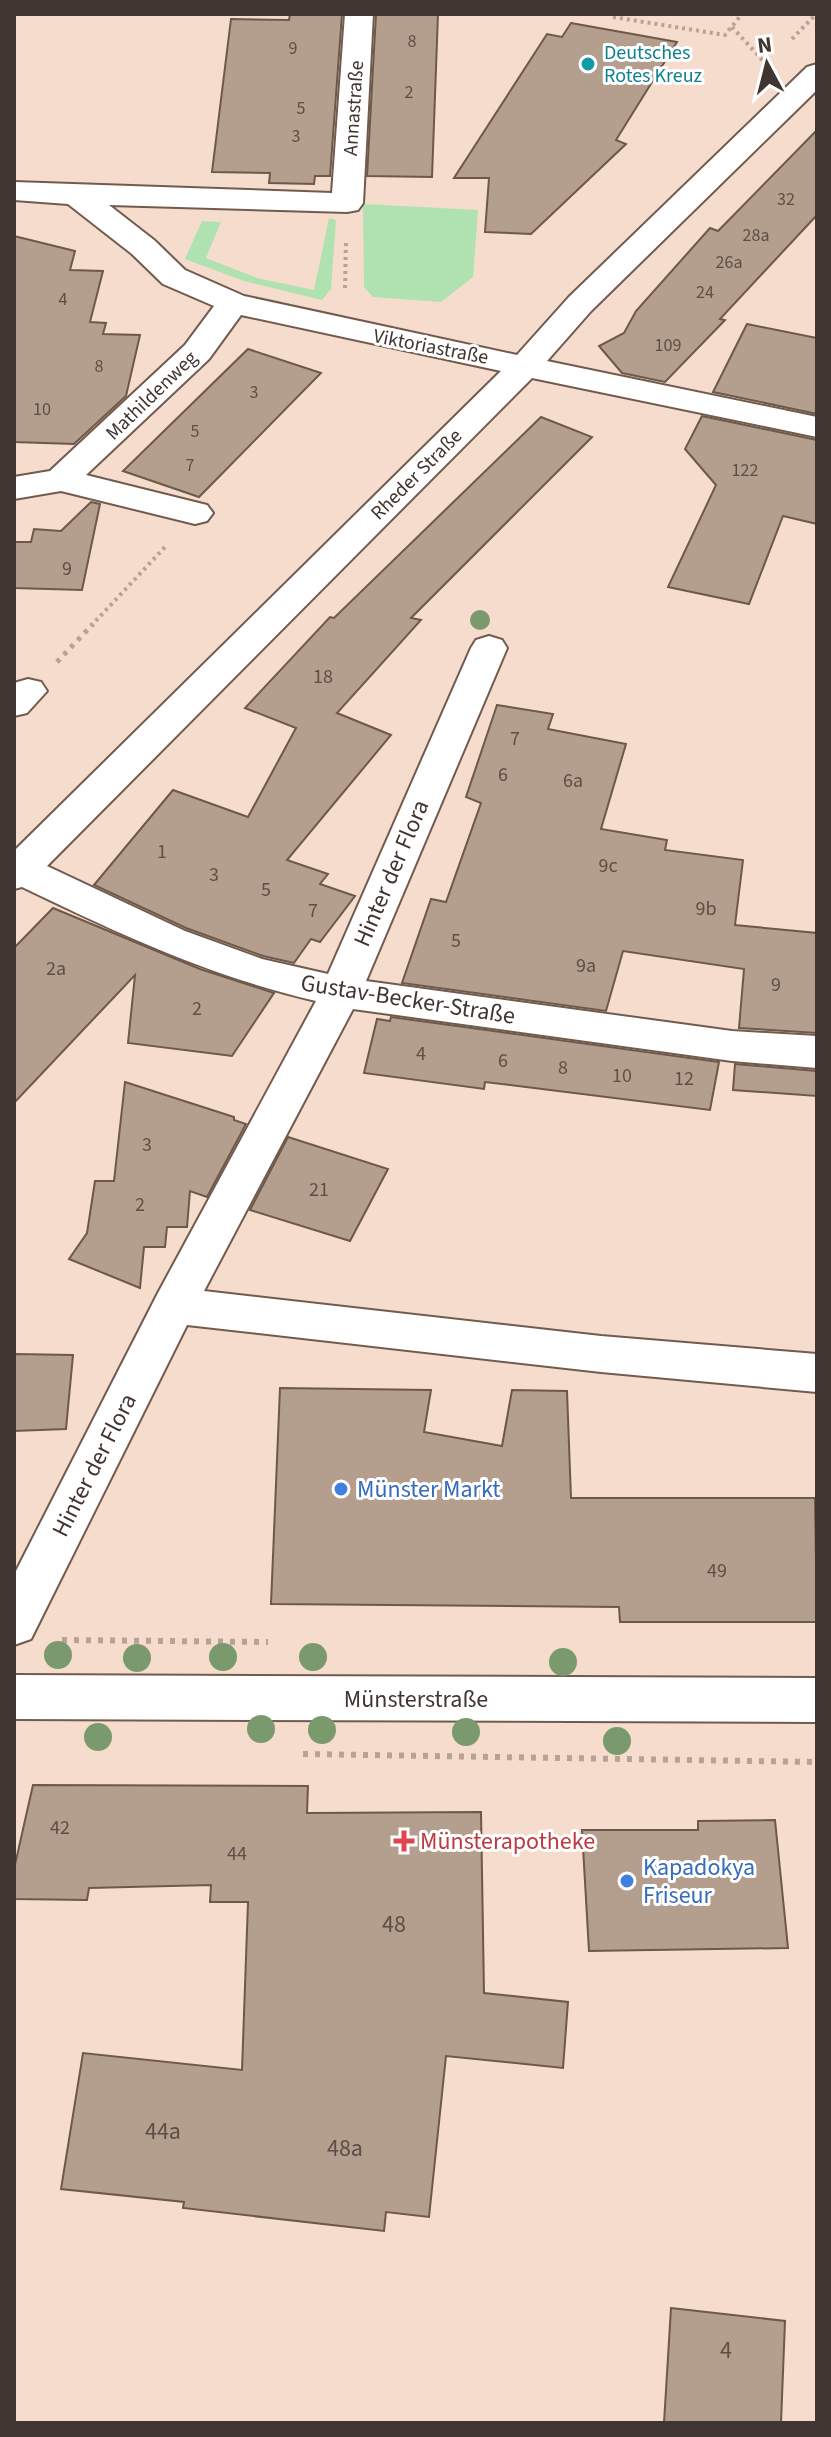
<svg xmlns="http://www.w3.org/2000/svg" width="831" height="2437" viewBox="0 0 831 2437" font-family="'Source Sans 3',sans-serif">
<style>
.green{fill:#afe2b0}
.building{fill:#b49e8d;stroke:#6d5949;stroke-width:2}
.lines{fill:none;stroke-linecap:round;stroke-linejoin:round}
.street-casing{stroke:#725b4e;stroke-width:4}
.secondary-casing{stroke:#725b4e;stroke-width:4}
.path-far2{stroke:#b7a296;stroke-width:4;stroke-dasharray:3 4;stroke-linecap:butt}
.path-far1{stroke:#b7a296;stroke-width:5;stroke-dasharray:4 6;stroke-linecap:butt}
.path{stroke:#b7a296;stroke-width:6;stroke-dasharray:5 7;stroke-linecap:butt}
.street{fill:#fff;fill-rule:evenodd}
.secondary{fill:#fff;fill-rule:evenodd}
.tree{fill:#7a9a6e}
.culture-dot{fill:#0f9aa8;stroke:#fff;stroke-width:3}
.shop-dot{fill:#3f7fe0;stroke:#fff;stroke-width:3}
.health-dot{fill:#e0444e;stroke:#fff;stroke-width:3}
.labels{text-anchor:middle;stroke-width:6;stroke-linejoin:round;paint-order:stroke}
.far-number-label{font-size:18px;fill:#5d4f47}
.far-culture-label{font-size:20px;fill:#0d838f;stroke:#fff;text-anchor:start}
.far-street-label{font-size:20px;fill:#403530;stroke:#fff}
.number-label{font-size:20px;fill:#5d4f47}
.street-label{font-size:24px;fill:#403530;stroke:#fff}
.shop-label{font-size:24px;fill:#366cbe;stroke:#fff;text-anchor:start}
.health-label{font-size:24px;fill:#be3a42;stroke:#fff;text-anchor:start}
.near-number-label{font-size:24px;fill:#5d4f47}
</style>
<rect width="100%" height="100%" fill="#f6dccd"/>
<g class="green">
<path d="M363 204 478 210 473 277 441 302 373 297 364 287Z"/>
<path d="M329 218 336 220 331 289 322 300 244 281 185 259 202 221 221 222 206 258 257 278 314 290Z"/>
</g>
<g class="building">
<path d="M290 14H342L330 176H315L314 184 269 183 270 173 212 172 231 19 289 20Z"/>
<path d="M376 14H438L432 177 367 176Z"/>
<path d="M571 23 677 42 616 140 626 144 531 234 485 232 489 178H454L547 34 562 37Z"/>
<path d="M817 130V215L720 319 725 320 665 382 622 373 599 346 624 333 636 311 710 228 718 231Z"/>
<path d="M14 236 75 251 70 270 103 271 90 322 106 323 103 334 140 335 126 396 74 444 14 442Z"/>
<path d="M747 324 817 338V414L713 392Z"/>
<path d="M248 349 321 373 199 497 123 471Z"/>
<path d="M702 416 817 440V524L783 516 749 604 668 587 716 485 685 449Z"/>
<path d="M541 417 592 437 411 618 421 620 337 713 391 735 287 860 328 874 320 884 355 896 320 942 311 939 294 963 263 956 186 928 94 885 173 790 248 817 296 728 245 708 330 617 334 618Z"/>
<path d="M91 502 100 504 82 590 14 588V542H31L34 529 61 531Z"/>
<path d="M497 705 553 714 548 729 626 744 601 829 667 840 665 850 743 860 735 925 817 933V1033L739 1028 744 969 623 951 606 1011 402 983 431 899 446 902 481 803 466 797Z"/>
<path d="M53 908 200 969 274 993 232 1056 128 1043 135 975 14 1103V948Z"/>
<path d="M391 1017 719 1062 710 1110 485 1082 484 1089 364 1073 377 1019 390 1021Z"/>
<path d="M735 1064 817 1071V1096L733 1090Z"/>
<path d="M125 1082 234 1117V1120L246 1124 207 1197 190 1191 187 1227H167L165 1247H144L140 1288 69 1259 87 1233 95 1181H114Z"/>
<path d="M288 1137 388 1169 350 1241 250 1210Z"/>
<path d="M14 1354 73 1355 66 1429 14 1431Z"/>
<path d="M280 1388 431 1390 424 1432 502 1446 512 1390 567 1391 571 1498H815L817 1622H620L619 1607 271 1604Z"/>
<path d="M33 1785 308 1786 307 1813 481 1812 484 1993 568 2002 563 2068 446 2056 429 2217 386 2212 384 2231 183 2208 184 2202 61 2189 83 2053 242 2070 248 1902H210L211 1885 89 1888 87 1900 14 1899V1869Z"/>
<path d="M775 1820 788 1948 589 1951 582 1830H698V1821Z"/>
<path d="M671 2308 785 2321 781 2423H664Z"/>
</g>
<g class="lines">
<defs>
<g id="street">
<path d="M345 14H373L363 203 358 210 347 212 109 205 154 240 185 270 244 296 517 355 569 297 807 67 817 64V90L591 311 547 361 817 417V437L532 378 47 866 185 931 262 959 328 974 471 648 476 640 489 636 502 640 507 648 366 981 732 1031 817 1036V1068L732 1061 353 1009 204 1291 601 1336 817 1354V1392L601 1372 187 1325 31 1639 14 1645V1575L158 1293 316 1001C206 975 122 935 22 887L14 889V851L501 371 241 315 209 359 86 475 207 505 213 513 207 521 195 524 61 491 14 499V477L50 471 185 345 214 306 163 284 132 254 68 204 14 200V182L332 193Z"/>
<path d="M28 679 41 682 47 691 27 713 14 716V683Z"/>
</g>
<path id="secondary" d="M14 1675 817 1678V1722L14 1719Z"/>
</defs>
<use href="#street" class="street-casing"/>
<use href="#secondary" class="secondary-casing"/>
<g class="path-far2">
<path d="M613 17 725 35 742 14"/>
<path d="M732 27 766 64"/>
<path d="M792 39 816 14"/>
<path d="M345 288 346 242"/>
<path d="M91 626 165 547"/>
</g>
<path class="path-far1" d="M57 662 93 624"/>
<g class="path">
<path d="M62 1640 268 1642"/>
<path d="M303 1754 817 1762"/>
</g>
<use href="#street" class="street"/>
<use href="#secondary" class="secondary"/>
</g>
<g class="tree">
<circle cx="480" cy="620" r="10"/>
<circle cx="58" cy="1655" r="14"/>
<circle cx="223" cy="1657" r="14"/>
<circle cx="313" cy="1657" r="14"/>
<circle cx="137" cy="1658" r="14"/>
<circle cx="563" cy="1662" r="14"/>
<circle cx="261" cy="1729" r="14"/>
<circle cx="322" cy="1730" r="14"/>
<circle cx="466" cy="1732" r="14"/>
<circle cx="98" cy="1737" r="14"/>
<circle cx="617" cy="1741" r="14"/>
</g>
<circle class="culture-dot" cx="588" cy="64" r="8"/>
<g class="shop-dot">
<circle cx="341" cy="1489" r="8"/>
<circle cx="627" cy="1881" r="8"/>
</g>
<path class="health-dot" d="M400 1829h8v8h8v8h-8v8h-8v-8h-8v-8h8z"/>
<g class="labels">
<g class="far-number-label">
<text x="412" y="47">8</text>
<text x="293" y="54">9</text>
<text x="409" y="98">2</text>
<text x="301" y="114">5</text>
<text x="296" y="142">3</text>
<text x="786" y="205">32</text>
<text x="756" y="241">28a</text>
<text x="729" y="268">26a</text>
<text x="705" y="298">24</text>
<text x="63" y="305">4</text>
<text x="668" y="351">109</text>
<text x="99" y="372">8</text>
<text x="254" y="398">3</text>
<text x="42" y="415">10</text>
<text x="195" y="437">5</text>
<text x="190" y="471">7</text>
<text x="745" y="476">122</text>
</g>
<g class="far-culture-label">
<text x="604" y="59">Deutsches<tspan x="604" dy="23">Rotes Kreuz</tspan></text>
</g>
<g class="far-street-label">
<text transform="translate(353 108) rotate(-86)" y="7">Annastraße</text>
<text transform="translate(431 346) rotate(11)" y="7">Viktoriastraße</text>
<text transform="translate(151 395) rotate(-44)" y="7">Mathildenweg</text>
<text transform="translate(416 474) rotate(-45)" y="7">Rheder Straße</text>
</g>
<g class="number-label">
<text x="67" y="575">9</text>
<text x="323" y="683">18</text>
<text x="515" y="745">7</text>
<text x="503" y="781">6</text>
<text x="573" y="787">6a</text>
<text x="162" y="858">1</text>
<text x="608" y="872">9c</text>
<text x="214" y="881">3</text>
<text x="266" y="896">5</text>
<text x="706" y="915">9b</text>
<text x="313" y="917">7</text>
<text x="456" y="947">5</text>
<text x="586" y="972">9a</text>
<text x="56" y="975">2a</text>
<text x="776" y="991">9</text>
<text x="197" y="1015">2</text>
<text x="421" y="1060">4</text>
<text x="503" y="1067">6</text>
<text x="563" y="1074">8</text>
<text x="622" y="1082">10</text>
<text x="684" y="1085">12</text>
<text x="147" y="1151">3</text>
<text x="319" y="1196">21</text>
<text x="140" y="1211">2</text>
<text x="717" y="1577">49</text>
<text x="60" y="1834">42</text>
<text x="237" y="1860">44</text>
</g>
<g class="street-label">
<text transform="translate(391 873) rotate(-67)" y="8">Hinter der Flora</text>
<text transform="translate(408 999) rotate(9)" y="8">Gustav-Becker-Straße</text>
<text transform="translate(94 1465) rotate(-63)" y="8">Hinter der Flora</text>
<text x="416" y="1707">Münsterstraße</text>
</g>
<g class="shop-label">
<text x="357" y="1497">Münster Markt</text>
<text x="643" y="1875">Kapadokya<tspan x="643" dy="28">Friseur</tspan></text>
</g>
<g class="health-label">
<text x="420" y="1849">Münsterapotheke</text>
</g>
<g class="near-number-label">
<text x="394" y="1932">48</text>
<text x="163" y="2139">44a</text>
<text x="345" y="2156">48a</text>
<text x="726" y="2358">4</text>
</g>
</g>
<rect width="831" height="2437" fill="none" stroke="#403530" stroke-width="32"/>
<g transform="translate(767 64) rotate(353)" stroke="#ffffff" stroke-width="6" paint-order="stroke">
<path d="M0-6L14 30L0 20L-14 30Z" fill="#403530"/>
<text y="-12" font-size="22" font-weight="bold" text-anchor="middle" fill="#403530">N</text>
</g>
</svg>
